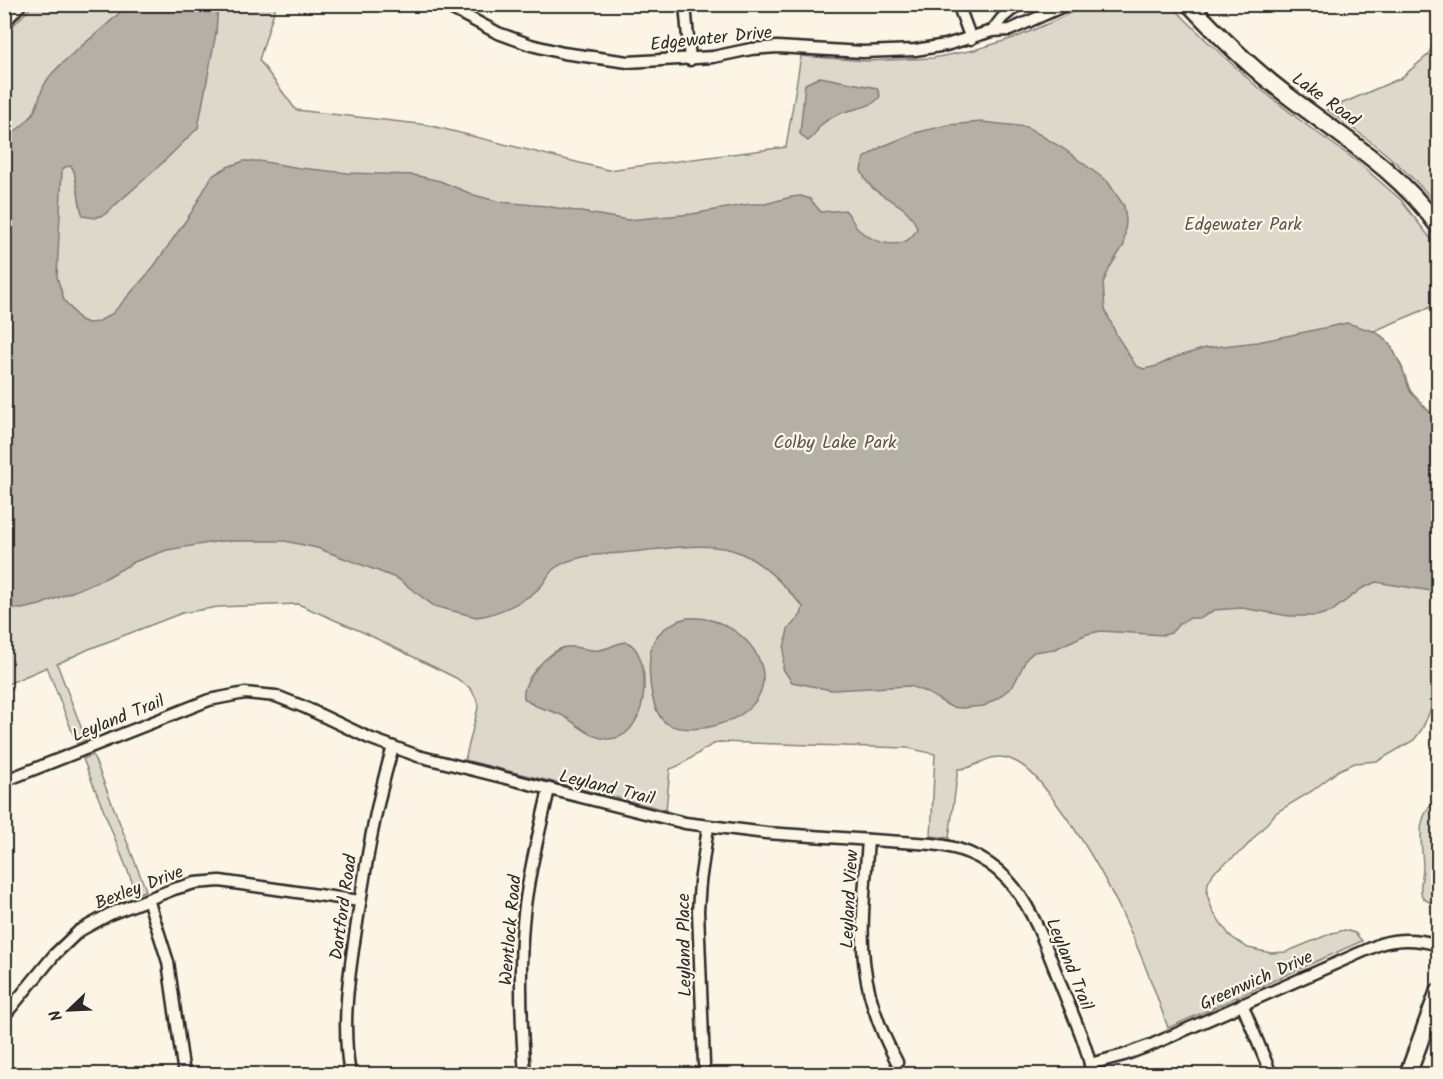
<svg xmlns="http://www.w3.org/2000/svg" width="1443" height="1079" viewBox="0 0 1443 1079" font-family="Kalam,sans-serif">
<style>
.green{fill:#ded8ca;stroke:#84827a;stroke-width:1.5}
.water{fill:#b4b0a5;stroke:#7d7b74;stroke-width:1.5}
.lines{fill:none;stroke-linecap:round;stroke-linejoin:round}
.street-casing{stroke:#2b2b2b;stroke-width:15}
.secondary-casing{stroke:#2b2b2b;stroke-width:20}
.street{stroke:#fcf5e5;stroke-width:10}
.secondary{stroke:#fcf5e5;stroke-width:15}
.labels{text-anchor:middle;stroke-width:4.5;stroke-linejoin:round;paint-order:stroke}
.street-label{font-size:18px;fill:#2b2b2b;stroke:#fcf5e5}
.park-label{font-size:18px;fill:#585653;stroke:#fcf5e5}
</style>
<rect width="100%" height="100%" fill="#fcf5e5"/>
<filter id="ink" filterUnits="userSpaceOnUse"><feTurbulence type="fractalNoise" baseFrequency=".0167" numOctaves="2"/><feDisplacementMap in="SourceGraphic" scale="12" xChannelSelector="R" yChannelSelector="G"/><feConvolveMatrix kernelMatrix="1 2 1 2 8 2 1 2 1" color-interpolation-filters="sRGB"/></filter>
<g filter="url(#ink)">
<g class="green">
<path d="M33 5H276L259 60 296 110 428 125 608 170 786 147 801 56 867 61 933 58 974 50 1017 37 1054 21 1086 5H1171L1206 40 1254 84 1305 124 1354 159 1400 199 1438 248V304L1374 331C1401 349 1396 366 1410 390 1416 401 1430 412 1438 421V693L1422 729 1414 740 1378 761 1355 763 1339 770 1312 791 1277 812 1244 849 1214 872 1208 883 1207 894 1213 912 1230 936 1248 948 1271 953 1286 952 1332 933 1345 930 1355 933 1362 941 1168 1028C1141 949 1107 870 1056 803 1044 787 1030 766 1010 759 986 751 978 770 958 769L949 838 931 836 935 754 908 748 719 742C700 748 689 764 670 769L666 810 465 760 479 704 471 689 456 678 367 634 298 604 218 607 182 613 89 649 57 664 86 740 77 744 47 667 5 685 4 35Z"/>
<path d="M1438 28V206C1406 167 1369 139 1327 110L1401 78 1429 54Z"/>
<path d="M93 755 146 890 137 894 83 759Z"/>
<path d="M1438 797V903C1412 903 1423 882 1423 867 1422 838 1414 819 1438 797Z"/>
</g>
<g class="water">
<path d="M128 4 218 5 216 33 198 128 155 170 105 214 95 218 83 216 81 210 74 171 71 166 65 167 62 170 57 277 64 300 80 320 89 323 98 322 113 313 152 269 191 213 212 176 227 167 244 161H259L300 168 348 173 414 175 440 181 474 195 500 202 546 206 628 220 692 214 750 204H765L791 197 801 196 810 199 821 212 845 210C851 216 853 224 859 230 874 244 907 253 917 228 907 200 881 201 868 183 865 180 863 174 861 170L864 158 881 147 915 133 948 125 982 122 1027 127 1064 149 1108 182 1124 206 1126 220 1124 245 1110 267 1103 283 1105 309 1117 336 1136 366 1144 369 1157 366 1176 357 1206 348 1258 342 1347 323 1373 331 1382 336 1391 346 1402 367 1410 391 1438 421V592L1376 582 1361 589 1331 612 1316 616H1289L1242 608 1214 610 1201 618H1190L1179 624 1171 633 1164 635 1101 631 1087 634 1055 649 1034 652 1027 658 1013 686 998 698 984 706 961 708 951 707 926 692 910 686 831 690 792 682 783 669 784 648 788 629 801 615 803 607C785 586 760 558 732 550 701 542 663 549 631 552 606 555 577 553 555 568 549 572 546 581 541 586 529 600 494 616 476 617L434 606 398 579 378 571 317 548 285 541H221L167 550 134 562 106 578 40 605 22 609 5 608V137C16 131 29 122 35 110 41 97 39 90 50 76 73 49 104 31 128 4Z"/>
<path d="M820 77 877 88 880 96C873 109 850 108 837 115 832 117 824 122 820 126 816 132 815 136 808 141L800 134 805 84Z"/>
<path d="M687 618C753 613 802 698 720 724 706 729 679 732 666 723 649 712 645 657 654 641 660 629 675 621 687 618Z"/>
<path d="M626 642C655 651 651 749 601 738 587 735 577 724 565 717 553 709 534 709 524 698 521 681 549 650 566 647 578 645 588 652 599 650 608 649 616 643 626 642Z"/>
</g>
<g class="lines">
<defs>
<g id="street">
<path d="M443 4 498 33 531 45 563 53 628 62 713 57 751 49 777 47 863 52 915 50 946 45 992 31 1010 30 1068 4"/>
<path d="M685 4 690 60"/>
<path d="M958 4 971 39"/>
<path d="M4 23 21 4"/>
<path d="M992 31 1002 18 1019 4"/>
<path d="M4 781 209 700 245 693 276 696 304 707 369 738 418 756 685 823 766 833 932 844C1017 853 1035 919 1062 988 1073 1016 1087 1044 1092 1074"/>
<path d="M868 840C862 929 852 979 897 1062"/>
<path d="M148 899 168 962 184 1074"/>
<path d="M1242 1004 1271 1074"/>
<path d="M4 1016 55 954 79 931 110 914 174 889 195 883 220 881 360 901"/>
<path d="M704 1064 698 911 700 882 708 827"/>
<path d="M1090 1064 1124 1055 1151 1045 1380 944C1400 938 1419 939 1438 945"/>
<path d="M4 1072 6 1074"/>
<path d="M350 1074C341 1023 349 974 357 923 366 863 375 806 393 747"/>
<path d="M525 1074C521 1024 519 974 523 924 527 878 539 834 549 789"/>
</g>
<g id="secondary">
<path d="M1189 4C1218 35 1249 66 1283 92 1338 135 1397 168 1438 226"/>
<path d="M1408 1074 1438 992"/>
</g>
</defs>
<use href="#street" class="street-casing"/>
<use href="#secondary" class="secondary-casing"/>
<use href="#street" class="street"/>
<use href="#secondary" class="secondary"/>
</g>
</g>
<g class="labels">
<g class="street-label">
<text transform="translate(711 38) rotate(-6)" y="6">Edgewater Drive</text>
<text transform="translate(1326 99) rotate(36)" y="6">Lake Road</text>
<text transform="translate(118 718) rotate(-22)" y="6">Leyland Trail</text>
<text transform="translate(607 787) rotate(14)" y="6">Leyland Trail</text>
<text transform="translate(139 887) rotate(-21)" y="6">Bexley Drive</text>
<text transform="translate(849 899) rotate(-87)" y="6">Leyland View</text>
<text transform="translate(343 907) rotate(-82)" y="6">Dartford Road</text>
<text transform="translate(510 930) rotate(-85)" y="6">Wentlock Road</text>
<text transform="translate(684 945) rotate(-91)" y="6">Leyland Place</text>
<text transform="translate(1070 964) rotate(68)" y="6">Leyland Trail</text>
<text transform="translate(1256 980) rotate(-24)" y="6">Greenwich Drive</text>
</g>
<g class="park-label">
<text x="1243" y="230">Edgewater Park</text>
<text x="835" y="448">Colby Lake Park</text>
</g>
</g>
<rect width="1443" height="1079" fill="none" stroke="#fcf5e5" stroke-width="24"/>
<rect x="12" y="12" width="1419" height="1055" fill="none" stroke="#2b2b2b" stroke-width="2" filter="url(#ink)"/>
<g transform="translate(69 1010) rotate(247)" stroke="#fcf5e5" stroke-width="4.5" paint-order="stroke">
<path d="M0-4.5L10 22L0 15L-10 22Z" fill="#2b2b2b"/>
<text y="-9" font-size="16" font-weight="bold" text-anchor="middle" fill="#2b2b2b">N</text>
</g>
</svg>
